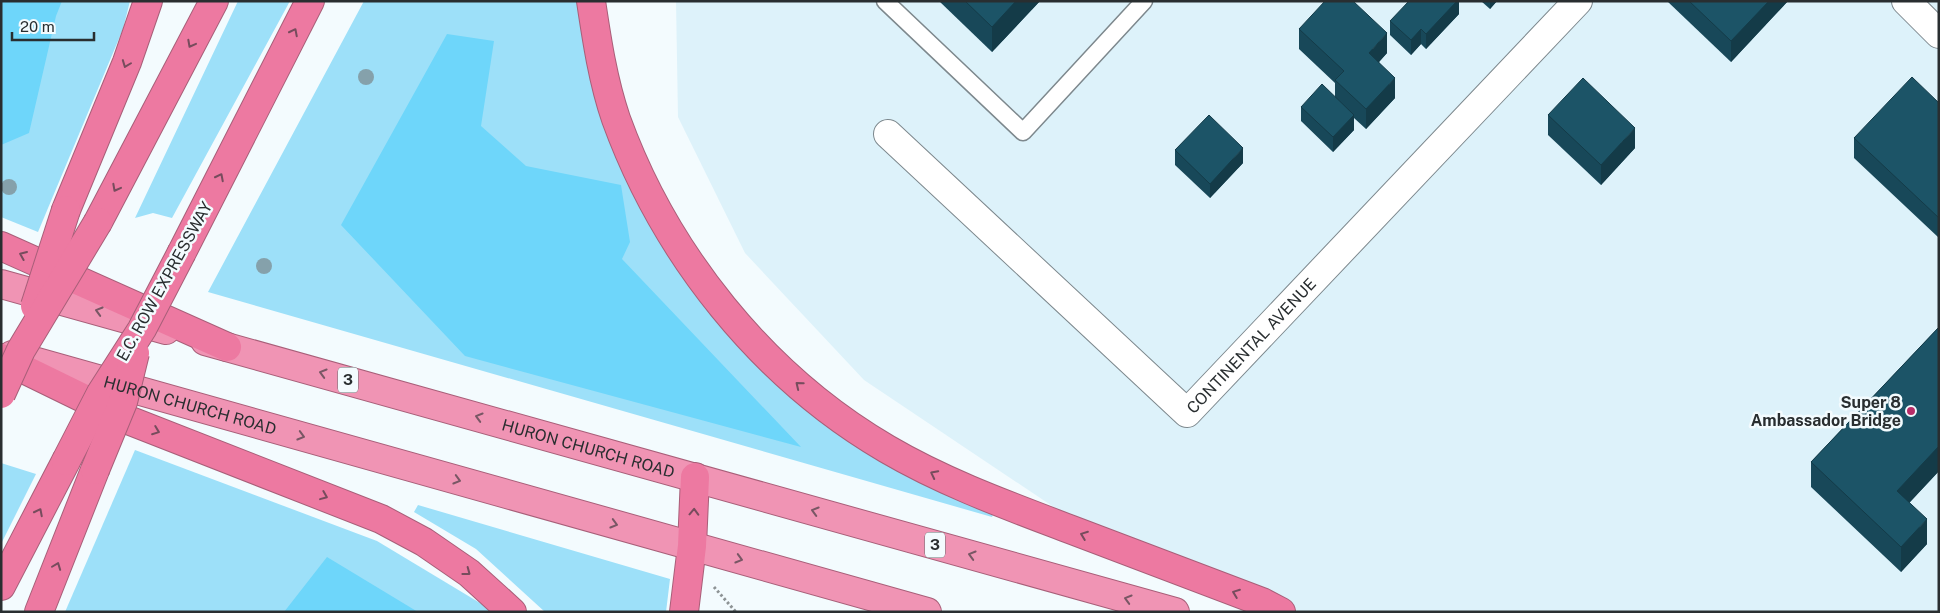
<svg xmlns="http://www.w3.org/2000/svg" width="1940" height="613" viewBox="0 0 1940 613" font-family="'Public Sans',sans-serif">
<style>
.built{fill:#ddf2fa}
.green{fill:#9de0f9}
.forest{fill:#6ed6fa}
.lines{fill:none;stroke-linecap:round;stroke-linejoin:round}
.service-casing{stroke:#7d888d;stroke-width:19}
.minor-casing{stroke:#7d888d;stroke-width:30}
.trunk-casing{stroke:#a85f79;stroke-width:30}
.motorway-casing{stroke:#a85f79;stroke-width:30}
.path{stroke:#8d9395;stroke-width:3;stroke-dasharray:2.5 2.5;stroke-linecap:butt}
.service{stroke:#fff;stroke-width:16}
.minor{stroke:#fff;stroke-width:28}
.trunk{stroke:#f094b4;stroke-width:28}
.motorway{stroke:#ed79a1;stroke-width:28}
.motorway-bridge-casing{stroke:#a85f79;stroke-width:30;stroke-linecap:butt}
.motorway-bridge{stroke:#ed79a1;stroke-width:28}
.tree{fill:#85a1ab}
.wall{fill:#184859}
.shaded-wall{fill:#143b48}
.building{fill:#1c5467;stroke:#143b48}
.oneway{stroke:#774c5d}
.oneway2{stroke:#795765}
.poi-dot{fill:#b82d68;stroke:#f3fbfe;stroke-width:2}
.labels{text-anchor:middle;stroke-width:5;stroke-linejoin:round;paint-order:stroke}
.shield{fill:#f3fbfe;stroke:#666c6e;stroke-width:1}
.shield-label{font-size:15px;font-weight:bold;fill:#292e30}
.street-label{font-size:16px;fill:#292e30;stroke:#f3fbfe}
.poi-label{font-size:16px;font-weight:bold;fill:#292e30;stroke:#f3fbfe;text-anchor:end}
</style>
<rect width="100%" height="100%" fill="#f3fbfe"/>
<path class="built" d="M676 1H1939V612H1301L1247 596 1082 526 864 380 745 253 678 117Z"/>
<g class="green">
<path d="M1 1H130L123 29 38 232 1 217Z"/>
<path d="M238 1H290L172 218 153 213 135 218Z"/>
<path d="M364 1H580L585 54 617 145 733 333 995 510 992 517 208 292Z"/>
<path d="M135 450 377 541 495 612H65Z"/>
<path d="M1 463 36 474 1 544Z"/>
<path d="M418 505 670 579 666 612H545L476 549 414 512Z"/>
</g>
<g class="forest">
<path d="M1 1H62L56 16 29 133 1 145Z"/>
<path d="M447 34 494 41 481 126 526 166 621 185 630 242 622 259 801 447 465 356 341 225Z"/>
<path d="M327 557 418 612H284Z"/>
</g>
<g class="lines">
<defs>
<path id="service" d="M885 1 1023 132 1144 1"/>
<g id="minor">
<path d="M1906 1 1939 34"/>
<path id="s1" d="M888 134 1187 413 1578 1"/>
</g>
<g id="trunk">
<path d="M1 284 166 330"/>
<path id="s2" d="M205 341 1175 612"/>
<path id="s3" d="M12 355 927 612"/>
</g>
<g id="motorway">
<path d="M591 1C597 41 603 81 616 119 665 254 762 376 887 449 945 483 1009 506 1072 530 1135 554 1198 578 1262 602L1281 612"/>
<path d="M66 210 127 62 148 1"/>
<path d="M98 222 214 1"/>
<path d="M1 246 227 347"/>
<path d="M182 252 310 1"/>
<path d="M1 358 128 420 381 519 424 542 469 573 512 612"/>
<path d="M1 586 66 461"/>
<path d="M39 612 95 470"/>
<path d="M684 612 692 546 695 477"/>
</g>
</defs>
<use href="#service" class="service-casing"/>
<use href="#minor" class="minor-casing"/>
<use href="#trunk" class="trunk-casing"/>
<use href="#motorway" class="motorway-casing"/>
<path class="path" d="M714 587 736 612"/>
<use href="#service" class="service"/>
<use href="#minor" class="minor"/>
<use href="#trunk" class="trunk"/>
<use href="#motorway" class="motorway"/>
<defs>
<g id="motorway-bridge">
<path d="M35 306 66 210"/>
<path d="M1 394 21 350 98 222"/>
<path d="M66 461 101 393 142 329 182 252"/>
<path d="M95 470 123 402 135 353"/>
</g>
</defs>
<use href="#motorway-bridge" class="motorway-bridge-casing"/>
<use href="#motorway-bridge" class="motorway-bridge"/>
</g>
<g class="tree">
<circle cx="366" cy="77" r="8"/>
<circle cx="9" cy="187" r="8"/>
<circle cx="264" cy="266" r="8"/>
</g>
<g class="wall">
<path d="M939 1H1040L992 52Z"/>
<path d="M1459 1V14L1426 49 1421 44 1411 55 1390 35V21Z"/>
<path d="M1481 1H1497L1490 9Z"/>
<path d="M1667 1H1788L1731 62Z"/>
<path d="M1299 29 1387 53 1379 62 1395 98 1366 129 1354 118V130L1333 152 1301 121V107L1335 97V83L1299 49Z"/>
<path d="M1939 103V238L1854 158V138Z"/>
<path d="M1548 115 1635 148 1601 185 1548 135Z"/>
<path d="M1175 150 1243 163 1210 198 1175 165Z"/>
<path d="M1939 327V471L1909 503 1927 544 1901 572 1811 487V462Z"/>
</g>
<g class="shaded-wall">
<path d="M1016 1H1040L992 52V27Z"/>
<path d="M1457 1H1459V14L1426 49V34Z"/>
<path d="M1490 1H1497L1490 9Z"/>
<path d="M1769 1H1788L1731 62V41Z"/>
<path d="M1421 29V44L1411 55V40Z"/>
<path d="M1387 33V53L1369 73V53Z"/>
<path d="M1395 78V98L1366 129V109Z"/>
<path d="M1354 115V130L1333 152V137Z"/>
<path d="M1635 128V148L1601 185V165Z"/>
<path d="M1243 148V163L1210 198V184Z"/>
<path d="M1939 446V471L1897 516V491Z"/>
<path d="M1927 519V544L1901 572V547Z"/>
</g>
<g class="building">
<path d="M965 1H1016L992 27Z"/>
<path d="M1325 1H1353L1387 33 1369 53 1395 78 1366 109 1335 80 1344 71 1299 29Z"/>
<path d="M1409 1H1457L1426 34 1421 29 1411 40 1390 21Z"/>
<path d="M1689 1H1769L1731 41Z"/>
<path d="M1912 77 1939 103V218L1854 138Z"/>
<path d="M1583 78 1635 128 1601 165 1548 115Z"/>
<path d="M1322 84 1354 115 1333 137 1301 107Z"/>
<path d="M1209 115 1243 148 1210 184 1175 150Z"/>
<path d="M1939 327V446L1897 491 1927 519 1901 547 1811 462Z"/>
</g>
<defs><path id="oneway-chevron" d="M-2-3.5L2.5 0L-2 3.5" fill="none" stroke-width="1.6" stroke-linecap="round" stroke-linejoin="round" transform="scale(1.25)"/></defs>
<g class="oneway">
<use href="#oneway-chevron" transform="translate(294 32) rotate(-63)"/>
<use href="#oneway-chevron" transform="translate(191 44) rotate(118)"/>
<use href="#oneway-chevron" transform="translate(126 64) rotate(111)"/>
<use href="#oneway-chevron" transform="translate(220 177) rotate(-63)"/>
<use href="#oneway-chevron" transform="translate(116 188) rotate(118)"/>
<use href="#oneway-chevron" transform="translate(23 255) rotate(-157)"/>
<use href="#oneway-chevron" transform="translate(799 385) rotate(-141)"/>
<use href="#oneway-chevron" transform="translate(156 431) rotate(21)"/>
<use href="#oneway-chevron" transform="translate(934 474) rotate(-153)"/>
<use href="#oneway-chevron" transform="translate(324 496) rotate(22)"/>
<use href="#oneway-chevron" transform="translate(39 512) rotate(-63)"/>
<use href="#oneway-chevron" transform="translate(694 512) rotate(-88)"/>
<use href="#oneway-chevron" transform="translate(1084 535) rotate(-159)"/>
<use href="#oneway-chevron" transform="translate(57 566) rotate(-69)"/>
<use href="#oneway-chevron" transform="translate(467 572) rotate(37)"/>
<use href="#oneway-chevron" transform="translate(1236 593) rotate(-159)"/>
</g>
<g class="oneway2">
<use href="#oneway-chevron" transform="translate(99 311) rotate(-164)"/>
<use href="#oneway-chevron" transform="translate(323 373) rotate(-164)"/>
<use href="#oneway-chevron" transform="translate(479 417) rotate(-164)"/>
<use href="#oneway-chevron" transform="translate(301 436) rotate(16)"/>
<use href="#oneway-chevron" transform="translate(457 480) rotate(16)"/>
<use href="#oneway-chevron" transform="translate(815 511) rotate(-164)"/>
<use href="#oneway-chevron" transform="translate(614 524) rotate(16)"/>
<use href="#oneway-chevron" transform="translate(972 555) rotate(-164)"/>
<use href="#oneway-chevron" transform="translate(739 559) rotate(16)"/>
<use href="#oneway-chevron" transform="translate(1128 599) rotate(-164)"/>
</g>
<circle class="poi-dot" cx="1911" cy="411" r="5"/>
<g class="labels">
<g class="shield">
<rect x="338" y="367.5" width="20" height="25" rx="4"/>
<rect x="925" y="532.5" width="20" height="25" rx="4"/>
</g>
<g class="shield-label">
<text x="348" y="385">3</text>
<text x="935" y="550">3</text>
</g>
<g class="street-label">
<text transform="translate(164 281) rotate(-61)" y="6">E.C. ROW EXPRESSWAY</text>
<text dy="6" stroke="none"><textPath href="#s1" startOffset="502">CONTINENTAL AVENUE</textPath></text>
<text dy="6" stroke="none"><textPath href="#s3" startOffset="185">HURON CHURCH ROAD</textPath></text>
<text dy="6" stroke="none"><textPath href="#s2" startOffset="398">HURON CHURCH ROAD</textPath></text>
</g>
<g class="poi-label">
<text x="1901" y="408">Super 8<tspan x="1901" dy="18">Ambassador Bridge</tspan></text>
</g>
</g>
<rect width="1940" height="613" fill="none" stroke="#292e30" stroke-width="5"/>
<path d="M12 32v8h82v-8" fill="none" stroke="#292e30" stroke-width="2.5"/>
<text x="20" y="32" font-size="15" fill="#292e30" stroke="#f3fbfe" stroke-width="4" paint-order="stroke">20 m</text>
</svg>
